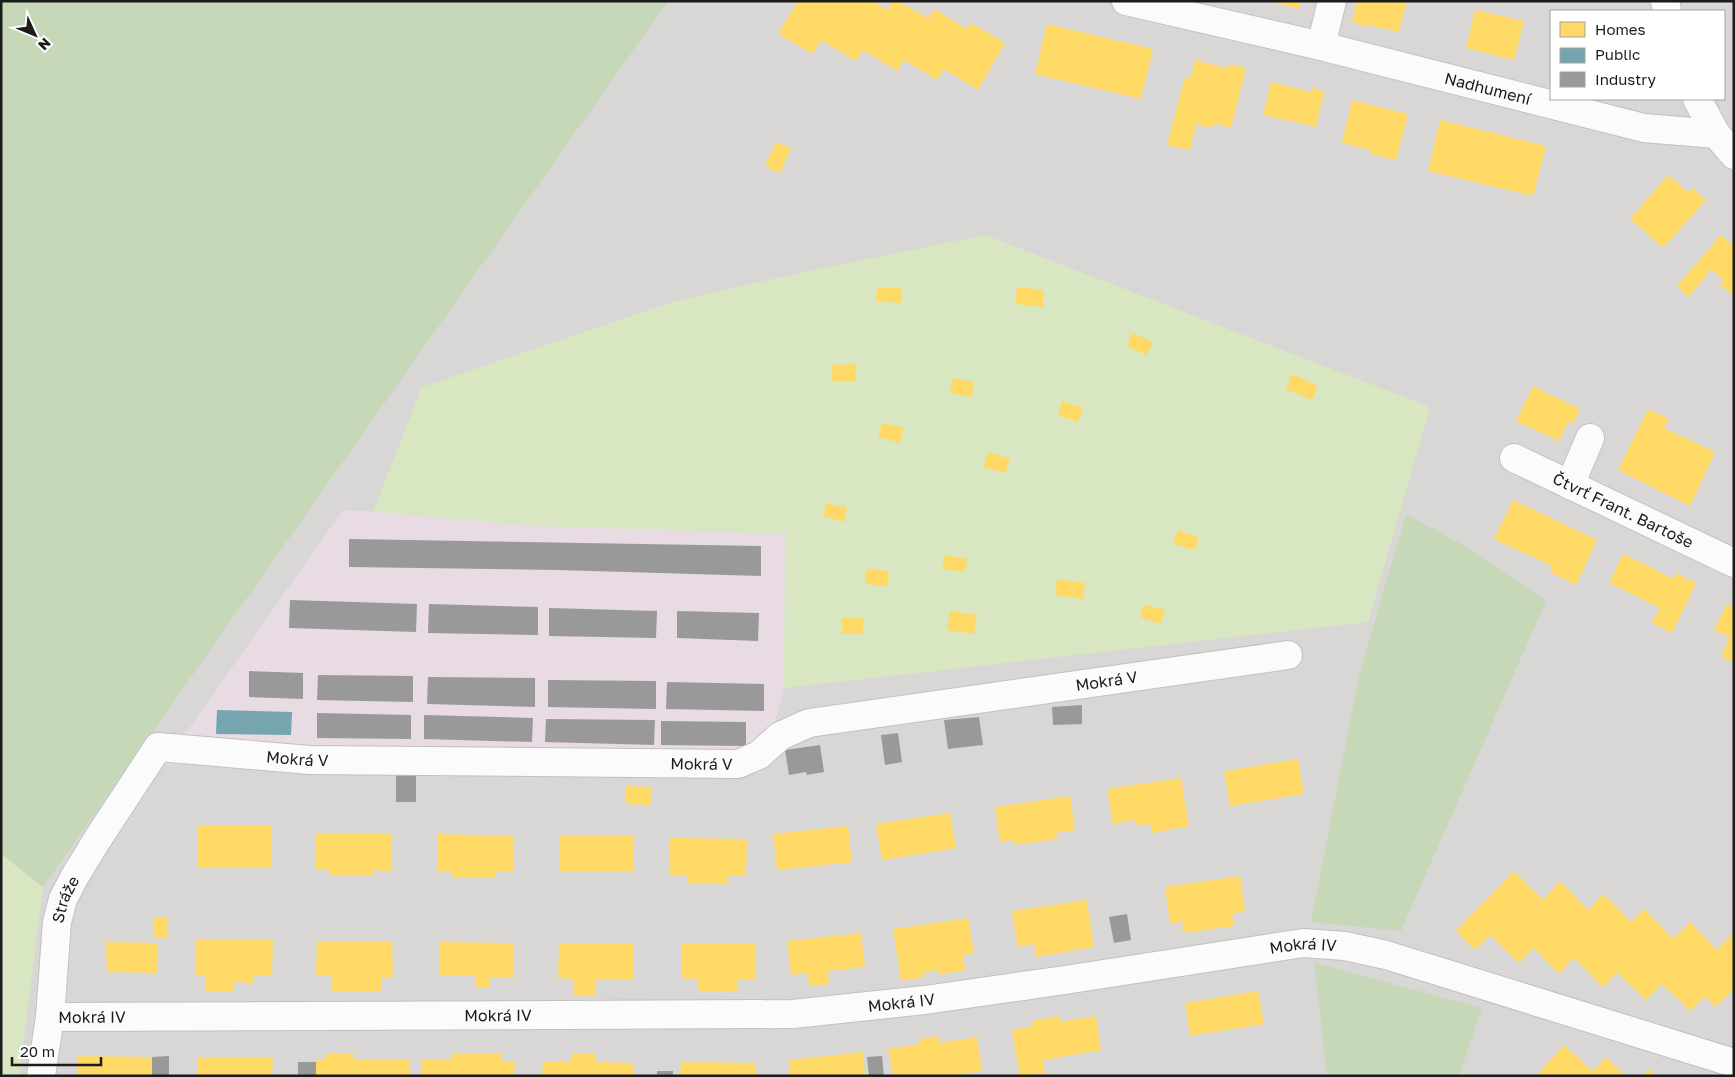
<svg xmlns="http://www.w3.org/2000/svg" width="1735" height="1077" viewBox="0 0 1735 1077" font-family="'Golos Text',sans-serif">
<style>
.residential{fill:#d9d7d5;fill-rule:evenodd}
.industrial{fill:#e8dbe3}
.grass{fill:#d8e7c1}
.forest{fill:#c6d8b8}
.homes{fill:#ffd966}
.public{fill:#76a5af}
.industry{fill:#999}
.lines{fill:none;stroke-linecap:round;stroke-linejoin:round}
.minor-casing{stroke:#c2c1bf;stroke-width:30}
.minor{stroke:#fcfbfb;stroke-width:28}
.labels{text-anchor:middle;stroke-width:5;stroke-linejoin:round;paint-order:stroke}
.street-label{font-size:16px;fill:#1b1b1b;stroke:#fff}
</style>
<rect width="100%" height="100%" fill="#eae7e3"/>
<path class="residential" d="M666 1H1734V1076H1V854L42 886ZM1551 11H1724V99H1551Z"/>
<path class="industrial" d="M343 510 785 534 784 688 761 773 164 764Z"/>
<g class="grass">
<path d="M985 235 1430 407 1368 622 784 688 785 534 536 526 373 512 422 387 673 302 795 274Z"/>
<path d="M1 854 43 887 19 1076H1Z"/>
</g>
<g class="forest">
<path d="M1 1H668L43 887 1 854Z"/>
<path d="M1406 514 1479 554 1546 601 1401 931 1311 922 1359 675Z"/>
<path d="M1314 963 1482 1008 1459 1076H1327Z"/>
</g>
<g class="homes">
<path d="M798 1H872L887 10 892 1H898L928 18 934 9 967 29 971 23 1005 43 978 90 944 69 937 80 904 60 897 71 863 50 856 61 821 40 813 54 778 34Z"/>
<path d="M1269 1H1301L1299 9Z"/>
<path d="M1357 1H1407L1399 32 1368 25V27L1352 22Z"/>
<path d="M1475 10 1524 21 1514 60 1466 48Z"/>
<path d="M1047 24 1153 49 1141 99 1035 74Z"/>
<path d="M1195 60 1230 69V64L1246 68 1231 128 1214 123 1212 128 1196 124 1190 150 1167 145 1185 77 1191 78Z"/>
<path d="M1271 82 1311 92 1312 88 1324 91 1316 127 1263 115Z"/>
<path d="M1352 100 1408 114 1396 160 1370 154 1371 150 1342 143Z"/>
<path d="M1440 120 1546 146 1533 196 1428 171Z"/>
<path d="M776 142 791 148 780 173 765 166Z"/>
<path d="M1668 175 1688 192 1692 188 1706 200 1663 248 1630 219Z"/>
<path d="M1721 235 1731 244 1734 241V296L1719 284 1723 280 1711 269 1689 297 1677 286Z"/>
<path d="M877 287 901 288V303L876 301Z"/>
<path d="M1017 287 1044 290 1043 307 1015 304Z"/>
<path d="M1132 333 1153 342 1147 355 1127 347Z"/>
<path d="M856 364V381H832L831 365Z"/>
<path d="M1292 374 1318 386 1312 400 1286 389Z"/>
<path d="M952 378 974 382 972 397 950 393Z"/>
<path d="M1533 386 1580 409 1573 424 1568 422 1559 441 1516 421Z"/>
<path d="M1062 401 1083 408 1078 422 1058 415Z"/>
<path d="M1648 409 1669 419 1664 428 1715 452 1690 506 1618 470Z"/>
<path d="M882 423 904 428 900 443 878 437Z"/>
<path d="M988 452 1010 459 1005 473 983 467Z"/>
<path d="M1513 500 1597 540 1576 585 1550 572 1552 566 1494 539Z"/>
<path d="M826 503 847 508 844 522 823 516Z"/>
<path d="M1178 530 1199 537 1195 550 1173 544Z"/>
<path d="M1623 554 1674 579 1676 573 1696 583 1672 633 1652 623 1660 608 1609 583Z"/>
<path d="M945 555 967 559 965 572 942 569Z"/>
<path d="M866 569 889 571 888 586 865 584Z"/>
<path d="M1057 579 1085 583 1083 599 1055 595Z"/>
<path d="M1144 604 1165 610 1161 624 1140 617Z"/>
<path d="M1727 604 1734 607V662L1721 656 1730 637 1714 630Z"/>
<path d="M950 611 977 615 974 634 947 630Z"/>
<path d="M842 618H864L863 634H842Z"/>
<path d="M1298 759 1304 794 1230 806 1224 771Z"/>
<path d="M1181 778 1189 826 1152 833 1150 824 1137 826 1136 820 1113 824 1107 789Z"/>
<path d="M625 786 652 787V805L625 804Z"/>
<path d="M1070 796 1075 830 1056 833 1057 839 1015 845 1014 840 1000 842 995 807Z"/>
<path d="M950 813 956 848 882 860 876 824Z"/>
<path d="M272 825V868L198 867 197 826Z"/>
<path d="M848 826 852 862 777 870 773 834Z"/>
<path d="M316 833 392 834 391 871 373 870V876H329V869H316Z"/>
<path d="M438 834 513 836 514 872 495 871V878H452L451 871H438Z"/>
<path d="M559 835 634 836 633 872H559Z"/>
<path d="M670 838 747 839 746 875H728V882H730V884L687 883V875H670Z"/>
<path d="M1514 871 1542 899 1529 914 1560 881 1588 910 1603 894 1631 922 1644 909 1673 939 1690 922 1717 950 1732 934 1734 936V989L1715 1007 1705 996 1690 1011 1662 984 1646 1000 1617 972 1603 987 1574 958 1559 974 1534 948 1519 963 1490 935 1475 950 1456 931Z"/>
<path d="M1240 876 1245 911 1232 914 1234 926 1185 933 1184 928 1180 929V927L1185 926 1184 922 1170 923 1165 887Z"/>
<path d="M1087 900 1094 947 1036 957 1034 944 1018 947 1012 911Z"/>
<rect x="154" y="918" width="13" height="19"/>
<path d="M968 918 974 953 963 955 965 970 940 975 939 970 923 973 924 977 901 981 893 929Z"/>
<path d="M861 933 865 967 828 971 829 984 809 986 808 973 791 975 787 941Z"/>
<path d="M196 939 273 940 272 976H253V983L234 982 233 991H206V975H195Z"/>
<path d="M317 941H392L393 977H382V992L331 991V976H316Z"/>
<path d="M106 942 157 943V973L107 972Z"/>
<path d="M439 942 514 943 513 977H490V988H476V976H439Z"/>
<path d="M559 943 634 944V979H596V995H574V979L558 978Z"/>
<path d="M681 943 756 944V980L738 979V992H699L698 979 681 978Z"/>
<path d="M1258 991 1264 1024 1190 1036 1185 1003Z"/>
<path d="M1059 1016V1022L1096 1016 1101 1050 1043 1060 1045 1073 1020 1076 1012 1030 1033 1026 1032 1021Z"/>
<path d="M938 1036 940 1043 977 1037 982 1071 949 1076H893L888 1049 920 1044 919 1039Z"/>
<path d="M1564 1045 1593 1071 1606 1057 1625 1076H1536Z"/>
<path d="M863 1052 865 1076H790L789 1060Z"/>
<path d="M326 1053H354V1059L409 1060V1076H316V1059H326Z"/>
<path d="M451 1053 502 1054V1061H515L514 1076H422V1060H451Z"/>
<path d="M572 1054H596L595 1062 633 1063V1076H542L543 1061 572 1062Z"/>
<path d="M77 1056 152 1057V1076H77Z"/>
<path d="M197 1057 273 1058 272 1076H197Z"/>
<path d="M681 1062 755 1063V1076H680Z"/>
<path d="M1649 1069 1656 1076H1643Z"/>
</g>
<path class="public" d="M217 710 292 712 291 735 216 734Z"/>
<g class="industry">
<path d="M349 539 761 546V576L558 570 349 567Z"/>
<path d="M290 600 417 604 416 632 289 628Z"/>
<path d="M429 604 538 607V635L428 633Z"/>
<path d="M549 608 657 611 656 638 549 636Z"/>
<path d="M677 611 759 613 758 641 677 638Z"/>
<path d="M249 671 303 673V699L249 697Z"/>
<path d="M318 675 413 676V702L317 700Z"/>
<path d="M428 677 535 678V707L427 704Z"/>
<path d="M548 680 656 681V709L548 707Z"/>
<path d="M667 682 764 684V711L666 709Z"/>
<path d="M1082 705V724L1053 725 1052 707Z"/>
<path d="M317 713 411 715V739L317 738Z"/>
<path d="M424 715 533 718 532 742 424 739Z"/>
<path d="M979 717 983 745 948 749 944 720Z"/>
<path d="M546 719 655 720 654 745 545 742Z"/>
<path d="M661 721 746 722V746L661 745Z"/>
<path d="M898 733 902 762 885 765 881 735Z"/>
<path d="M820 745 824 772 807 775 806 772 789 775 785 750Z"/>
<rect x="396" y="774" width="20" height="28"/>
<path d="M1127 914 1131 940 1114 943 1109 917Z"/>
<path d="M169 1056V1076H152V1057Z"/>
<path d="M882 1056 884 1076H869L867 1057Z"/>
<rect x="298" y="1062" width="18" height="14"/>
<rect x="657" y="1071" width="16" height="5"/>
</g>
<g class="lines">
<defs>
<g id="minor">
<path id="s1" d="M1126 1 1321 46 1644 128 1716 134"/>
<path d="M1665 1 1667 11"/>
<path d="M1321 46 1332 1"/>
<path d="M1697 99 1716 134 1734 155"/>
<path id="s2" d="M1514 458 1734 563"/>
<path d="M1570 485 1590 438"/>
<path id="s3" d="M50 1017 793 1014 925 1000 1065 980 1303 943 1345 946 1386 955 1734 1063"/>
<path id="s4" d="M41 1076 50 1017 57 922 63 899 75 876 97 840 158 747 310 760 738 764 759 755 780 736 809 723 1288 655"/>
</g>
</defs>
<use href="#minor" class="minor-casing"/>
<use href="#minor" class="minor"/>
</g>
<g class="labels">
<g class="street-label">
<text dy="6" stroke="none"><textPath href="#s1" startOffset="372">Nadhumení</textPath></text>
<text dy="6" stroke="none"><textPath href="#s2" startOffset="121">Čtvrť Frant. Bartoše</textPath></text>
<text dy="6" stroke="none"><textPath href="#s4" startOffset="1322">Mokrá V</textPath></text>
<text dy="6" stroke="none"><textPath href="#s4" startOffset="498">Mokrá V</textPath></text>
<text dy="6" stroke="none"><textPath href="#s4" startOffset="902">Mokrá V</textPath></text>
<text dy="6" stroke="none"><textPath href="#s4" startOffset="179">Stráže</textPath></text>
<text dy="6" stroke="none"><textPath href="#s3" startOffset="1258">Mokrá IV</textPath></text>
<text dy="6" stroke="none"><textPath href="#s3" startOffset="852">Mokrá IV</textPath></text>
<text dy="6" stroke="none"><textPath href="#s3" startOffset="448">Mokrá IV</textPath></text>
<text dy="6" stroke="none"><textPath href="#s3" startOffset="42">Mokrá IV</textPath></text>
</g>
</g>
<rect width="1735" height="1077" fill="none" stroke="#1b1b1b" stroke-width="5"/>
<rect x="1550" y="10" width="175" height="90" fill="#ffffff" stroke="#a4a4a4"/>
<rect x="1560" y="22" width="25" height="15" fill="#ffd966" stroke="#a4a4a4"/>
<text x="1595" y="35" font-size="15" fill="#1b1b1b">Homes</text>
<rect x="1560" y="48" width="25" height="15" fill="#76a5af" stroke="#a4a4a4"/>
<text x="1595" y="60" font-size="15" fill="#1b1b1b">Public</text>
<rect x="1560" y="72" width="25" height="15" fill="#999999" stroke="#a4a4a4"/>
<text x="1595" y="85" font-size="15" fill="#1b1b1b">Industry</text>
<g transform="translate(35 35) rotate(134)" stroke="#ffffff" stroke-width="4" paint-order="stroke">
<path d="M0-4L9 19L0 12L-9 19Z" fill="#1b1b1b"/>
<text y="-8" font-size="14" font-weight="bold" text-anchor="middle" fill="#1b1b1b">N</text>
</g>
<path d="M12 1057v8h89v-8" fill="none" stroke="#1b1b1b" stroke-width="2.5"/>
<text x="20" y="1057" font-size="15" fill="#1b1b1b" stroke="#ffffff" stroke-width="4" paint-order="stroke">20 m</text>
</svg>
